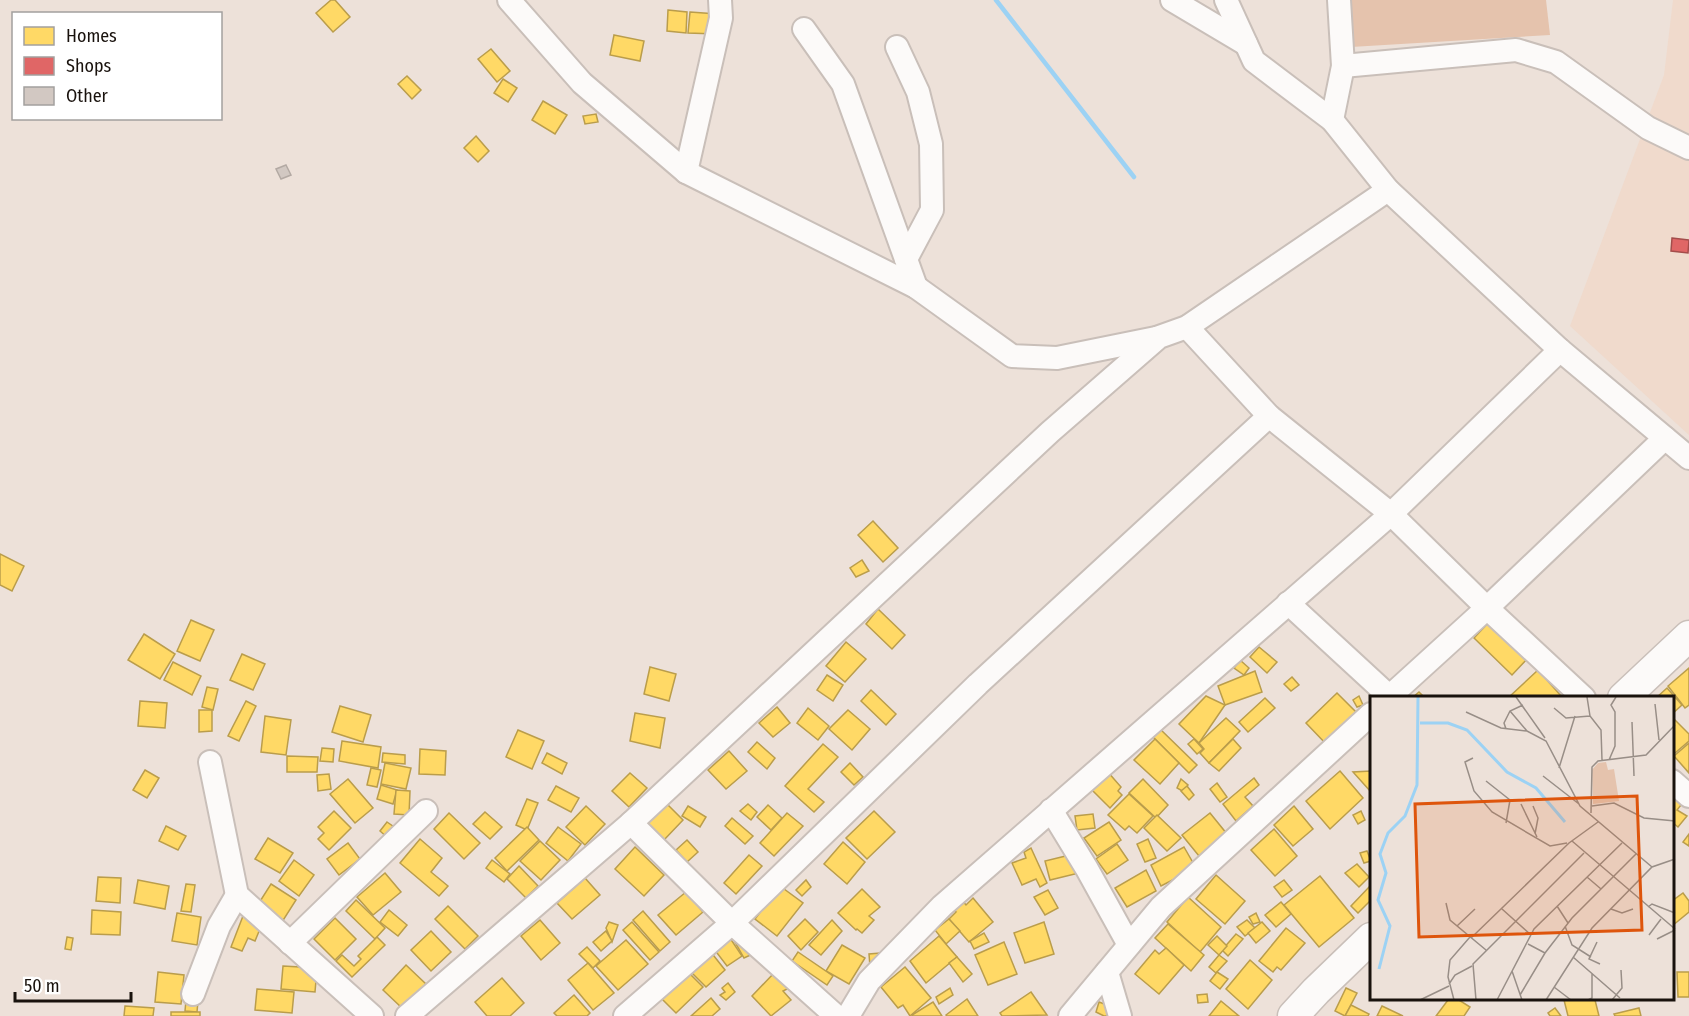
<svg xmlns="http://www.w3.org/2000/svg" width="1689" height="1016" viewBox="0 0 1689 1016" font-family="'Fira Sans Condensed',sans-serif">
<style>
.built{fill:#f0dacc}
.green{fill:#e5c3ad}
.homes{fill:#ffd966;stroke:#ba9d4b;stroke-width:1.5}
.shops{fill:#e06666;stroke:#a44d4b;stroke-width:1.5}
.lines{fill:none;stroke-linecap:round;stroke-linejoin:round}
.stream{stroke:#9cd2f4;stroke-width:4.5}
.building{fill:#d2c8c2;stroke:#b3a9a3;stroke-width:1.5}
.minor-casing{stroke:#c9bfb9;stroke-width:26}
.major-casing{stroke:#c9bfb9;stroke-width:33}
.minor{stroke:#fcfaf9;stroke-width:22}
.major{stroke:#fcfaf9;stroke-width:30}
.inset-river{fill:none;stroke:#9cd2f4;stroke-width:3}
.inset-road{fill:none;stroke:#988e87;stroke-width:1.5}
.view{fill:#de550c;fill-opacity:0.15;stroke:#de550c;stroke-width:3}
.inset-edge{fill:none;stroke:#19120d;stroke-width:3}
</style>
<rect width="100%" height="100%" fill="#ede1d9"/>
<path class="built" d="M1673 0H1689V435L1570 326 1664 75Z"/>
<path class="green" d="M1348 0H1546L1550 35 1351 47Z"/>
<g class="homes">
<path d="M331 0H335L350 17 333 32 316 13Z"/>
<path d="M668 10 687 12 686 33 667 31Z"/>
<path d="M690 12 717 14 716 34 688 33Z"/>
<path d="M614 35 644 41 640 61 610 55Z"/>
<path d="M491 49 510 71 497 82 478 59Z"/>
<path d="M407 76 421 90 412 99 398 84Z"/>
<path d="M503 79 517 88 508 102 494 93Z"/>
<path d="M543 101 567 115 555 134 532 120Z"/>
<path d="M596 114 598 122 585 124 583 116Z"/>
<path d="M476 136 489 151 478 162 464 148Z"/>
<path d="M873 521 898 548 883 562 858 535Z"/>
<path d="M0 554 24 566 12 591 0 585Z"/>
<path d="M862 560 869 571 856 577 850 568Z"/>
<path d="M878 609 905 635 892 649 866 624Z"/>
<path d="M191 620 214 630 200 661 177 651Z"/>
<path d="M1489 622 1527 659 1512 675 1474 638Z"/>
<path d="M144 634 175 654 160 679 128 660Z"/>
<path d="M846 642 866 659 845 682 826 666Z"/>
<path d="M1259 647 1277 662 1267 673 1250 657Z"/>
<path d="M242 654 265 664 253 690 230 680Z"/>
<path d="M1240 660 1249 668 1244 675 1234 668Z"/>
<path d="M173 662 201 676 192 695 164 680Z"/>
<path d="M650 667 676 674 669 701 644 694Z"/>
<path d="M1689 668V705L1685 708 1668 686Z"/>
<path d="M1538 670 1562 697 1560 698H1508Z"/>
<path d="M1255 671 1262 692 1225 705 1218 686Z"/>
<path d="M827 675 843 685 833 701 817 690Z"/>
<path d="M1292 677 1299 685 1291 691 1284 684Z"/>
<path d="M207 687 218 689 213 710 202 707Z"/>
<path d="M1667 688 1682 705 1672 714V698H1656Z"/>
<path d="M871 690 896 714 886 725 861 701Z"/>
<path d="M1419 692 1425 698H1412Z"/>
<path d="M1337 693 1358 714 1327 745 1306 723Z"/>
<path d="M1206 696 1225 705 1199 743 1179 724Z"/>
<path d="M1359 696 1363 705 1357 707 1353 700Z"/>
<path d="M1265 698 1275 708 1248 732 1239 722Z"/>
<path d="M140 701 167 703 165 728 138 726Z"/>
<path d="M246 701 256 706 239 741 228 736Z"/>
<path d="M340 706 371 715 363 742 332 732Z"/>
<path d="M777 707 790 723 773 737 759 723Z"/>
<path d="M808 708 829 726 818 740 797 723Z"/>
<path d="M199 710H212V731L199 732Z"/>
<path d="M848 710 870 729 852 750 829 729Z"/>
<path d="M635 713 665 718 660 748 630 741Z"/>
<path d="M265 716 291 720 286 755 261 752Z"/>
<path d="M1672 717 1689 734V741L1675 753 1672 750Z"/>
<path d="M1226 718 1240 731 1209 763 1200 753 1204 749 1199 743Z"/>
<path d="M1159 728 1197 765 1189 773 1152 736Z"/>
<path d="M518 730 544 741 532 769 506 757Z"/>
<path d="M1155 739 1179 763 1160 784 1134 760Z"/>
<path d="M1194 739 1203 749 1197 754 1188 744Z"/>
<path d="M1233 739 1241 748 1219 771 1209 763Z"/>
<path d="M342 741 381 747 378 768 339 761Z"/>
<path d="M757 742 775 758 767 769 748 752Z"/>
<path d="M1689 743V773L1674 756Z"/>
<path d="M823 744 838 757 808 789 824 802 814 812 785 786Z"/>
<path d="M322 748 334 749 333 762 320 761Z"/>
<path d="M420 749 446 751 445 775 419 774Z"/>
<path d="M729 751 747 771 726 789 708 770Z"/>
<path d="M383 753 405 755V764L382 762Z"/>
<path d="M547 753 567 763 562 774 542 763Z"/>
<path d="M287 756 318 757 317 772H287Z"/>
<path d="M385 763 411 768 406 789 381 784Z"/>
<path d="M850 763 863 777 854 785 841 772Z"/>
<path d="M371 768 381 770 377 787 367 785Z"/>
<path d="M145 770 159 778 147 798 133 790Z"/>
<path d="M1107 771 1121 787 1118 791 1122 795 1110 808 1090 788Z"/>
<path d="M1340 771 1363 798 1330 829 1306 801Z"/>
<path d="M1371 771V792L1353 772Z"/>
<path d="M630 773 647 788 629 807 612 791Z"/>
<path d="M329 774 331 789 318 791 317 775Z"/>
<path d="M1254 778 1259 785 1245 797 1253 806 1236 821 1223 804Z"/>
<path d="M348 779 373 808 355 823 330 794Z"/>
<path d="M1143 779 1168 805 1156 818 1129 793Z"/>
<path d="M1181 779 1188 785 1184 792 1177 788Z"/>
<path d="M1217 783 1227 797 1220 802 1210 789Z"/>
<path d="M381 785 397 790 393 804 377 799Z"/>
<path d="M556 786 579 798 571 812 548 800Z"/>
<path d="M1187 786 1194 795 1189 800 1181 791Z"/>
<path d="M396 790 410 791 409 815 394 814Z"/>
<path d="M1672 790 1685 800 1677 810 1687 816 1678 827 1672 822Z"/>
<path d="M1129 794 1153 816 1137 833 1129 826 1125 830 1108 815Z"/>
<path d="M527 799 538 803 527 830 516 825Z"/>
<path d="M666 803 683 820 664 840 646 823Z"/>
<path d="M748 804 757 812 751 820 740 811Z"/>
<path d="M768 805 782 818 771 830 757 817Z"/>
<path d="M586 806 605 824 585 845 566 827Z"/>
<path d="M688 806 706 817 700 827 682 816Z"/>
<path d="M1294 806 1313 829 1293 846 1274 825Z"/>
<path d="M334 811 351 828 329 850 318 839 324 833 318 827Z"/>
<path d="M874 811 895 832 867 859 846 838Z"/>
<path d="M1361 811 1365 820 1358 824 1353 815Z"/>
<path d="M485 812 502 827 490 839 473 824Z"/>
<path d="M449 813 480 843 464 859 434 829Z"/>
<path d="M787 813 803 826 774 856 760 843Z"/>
<path d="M1210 813 1227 834 1199 856 1182 835Z"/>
<path d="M1093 814 1095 828 1077 830 1075 816Z"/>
<path d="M1157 815 1181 838 1167 851 1144 828Z"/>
<path d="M732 818 753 836 745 844 725 826Z"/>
<path d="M387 822 397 829 389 839 380 831Z"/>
<path d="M1109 822 1121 840 1097 856 1084 838Z"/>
<path d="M166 826 186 836 178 850 159 841Z"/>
<path d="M527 827 539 840 507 871 495 858Z"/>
<path d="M558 827 581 844 568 861 546 843Z"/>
<path d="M1274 829 1297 856 1275 876 1251 850Z"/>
<path d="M1689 834V846L1683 842Z"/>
<path d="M268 838 293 853 280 873 255 859Z"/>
<path d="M420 839 442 858 431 872 448 886 439 896 400 863Z"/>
<path d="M1148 839 1156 858 1145 862 1137 844Z"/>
<path d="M687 840 698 852 687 862 676 850Z"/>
<path d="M540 841 560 860 541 880 520 861Z"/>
<path d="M843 842 865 862 847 884 824 864Z"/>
<path d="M348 843 360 859 339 875 327 859Z"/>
<path d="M1117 844 1128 860 1107 874 1096 859Z"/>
<path d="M635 847 664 875 644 896 615 869Z"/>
<path d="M1184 847 1196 868 1161 886 1151 865Z"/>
<path d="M1031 848 1047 883 1040 887 1036 879 1022 885 1012 863 1026 858 1024 852Z"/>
<path d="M1367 851 1371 861 1364 863 1360 853Z"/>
<path d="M1074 854 1079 873 1050 880 1045 861Z"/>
<path d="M749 855 762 866 736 894 724 883Z"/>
<path d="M294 860 314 875 299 896 279 881Z"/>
<path d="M492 860 510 874 504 882 486 868Z"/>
<path d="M1357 864 1369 877 1359 887 1345 873Z"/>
<path d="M519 866 538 886 526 898 507 879Z"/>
<path d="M1146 870 1156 891 1127 907 1115 888Z"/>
<path d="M385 873 401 892 373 915 357 897Z"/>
<path d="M1216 875 1245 901 1225 924 1196 899Z"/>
<path d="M1320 876 1354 918 1319 947 1284 905Z"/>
<path d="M98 877 121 878 120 903 96 901Z"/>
<path d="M585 878 600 895 572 919 557 903Z"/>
<path d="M138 880 169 886 165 909 134 903Z"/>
<path d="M806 880 811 887 802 896 796 890Z"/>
<path d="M1284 880 1292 890 1282 897 1274 887Z"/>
<path d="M186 884 195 885 191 912 181 911Z"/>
<path d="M271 884 296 900 282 922 257 906Z"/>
<path d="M780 886 803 903 777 936 755 919Z"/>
<path d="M1370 886 1371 888V900L1358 913 1351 906Z"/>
<path d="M862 889 880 907 869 916 874 920 862 933 857 929 856 930 838 913Z"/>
<path d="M1048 890 1058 908 1045 915 1034 897Z"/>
<path d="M686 892 703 912 676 935 658 915Z"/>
<path d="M1683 893 1689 901V912L1672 926V901Z"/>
<path d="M1188 897 1221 927 1200 952 1167 922Z"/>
<path d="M973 898 993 922 969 942 949 919 956 912 952 910 962 900 966 905Z"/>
<path d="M356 900 385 928 375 939 346 911Z"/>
<path d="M1281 902 1291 914 1276 927 1265 915Z"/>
<path d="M448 906 478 936 465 949 435 919Z"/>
<path d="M92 910 121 912 120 935 91 934Z"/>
<path d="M389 910 407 925 398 936 380 922Z"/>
<path d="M643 911 670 942 660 951 633 920Z"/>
<path d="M177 913 201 917 197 945 172 941Z"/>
<path d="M1256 913 1260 922 1253 924 1249 917Z"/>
<path d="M243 916 262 924 255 941 248 938 242 951 231 947Z"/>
<path d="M335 918 356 939 335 960 314 939Z"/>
<path d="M805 919 818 932 801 950 788 936Z"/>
<path d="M949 919 960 931 946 944 935 930Z"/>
<path d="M540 920 560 943 541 960 521 936Z"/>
<path d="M832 920 842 931 821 955 809 945Z"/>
<path d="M1247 920 1255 928 1245 936 1237 927Z"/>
<path d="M609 922 618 925 612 942 606 928Z"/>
<path d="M632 922 659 952 650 960 623 930Z"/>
<path d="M1044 922 1054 954 1025 963 1014 933Z"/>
<path d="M1262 922 1270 931 1256 943 1248 933Z"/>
<path d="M1168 924 1204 955 1191 971 1155 938Z"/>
<path d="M1286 928 1305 943 1281 970 1277 967 1273 972 1259 961Z"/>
<path d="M431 931 451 952 431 971 411 950Z"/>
<path d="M606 931 612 941 601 951 593 942Z"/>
<path d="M984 933 989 942 974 949 970 941Z"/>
<path d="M1236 934 1243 939 1228 956 1222 950Z"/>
<path d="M746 936 755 953 744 958 735 942Z"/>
<path d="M939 936 957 957 926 983 910 961Z"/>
<path d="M1217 936 1227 946 1219 955 1208 945Z"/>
<path d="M67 937 73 938 71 950 65 949Z"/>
<path d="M377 937 385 945 352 977 336 961 342 955 354 966 361 959 358 956Z"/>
<path d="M730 938 742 956 727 966 714 949Z"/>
<path d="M626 940 648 964 618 990 596 966Z"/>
<path d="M1004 942 1017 974 988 985 975 955Z"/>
<path d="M842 945 865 958 849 984 826 971Z"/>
<path d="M587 947 600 961 593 968 579 954Z"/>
<path d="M1166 948 1184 965 1159 994 1135 974 1155 950 1159 954Z"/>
<path d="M710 951 725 970 706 987 691 972Z"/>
<path d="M798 952 833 976 827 985 792 961Z"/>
<path d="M880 953V960L870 967 869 954Z"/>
<path d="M1219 955 1227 961 1216 973 1209 967Z"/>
<path d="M957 957 972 974 963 982 949 963Z"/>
<path d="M1250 960 1272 980 1248 1009 1226 989Z"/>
<path d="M588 963 614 993 593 1010 568 980Z"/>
<path d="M406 965 426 984 402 1008 383 990Z"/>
<path d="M283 966 317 968 315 992 281 989Z"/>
<path d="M905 967 931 998 910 1016 903 1005 898 1008 881 987Z"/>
<path d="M684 968 703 987 676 1013 657 994Z"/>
<path d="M158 972 184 975 181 1004 155 1002Z"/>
<path d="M1217 972 1228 979 1220 989 1210 981Z"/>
<path d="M1677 972H1689V997H1678Z"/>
<path d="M774 973 789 988 783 991 791 1000 771 1016 752 996Z"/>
<path d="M502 978 524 1003 510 1016H487L475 1002Z"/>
<path d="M728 983 735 992 726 1000 720 995 725 992 722 988Z"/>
<path d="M950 988 953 995 939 1004 936 997Z"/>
<path d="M1346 988 1357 993 1345 1016 1335 1011Z"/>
<path d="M257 989 294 992 292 1013 255 1010Z"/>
<path d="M1031 992 1047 1015 1002 1016 1000 1013Z"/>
<path d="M1207 994 1208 1002 1198 1003 1197 995Z"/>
<path d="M574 995 590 1013 587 1016H557L554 1013Z"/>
<path d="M711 998 720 1009 712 1016H691Z"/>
<path d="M967 999 978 1016H947L946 1015Z"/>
<path d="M186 1000 198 1001 197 1012 185 1011Z"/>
<path d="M1448 1000H1459L1470 1007 1464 1016H1436Z"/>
<path d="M1564 1000H1595L1599 1016H1568Z"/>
<path d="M1221 1001 1239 1016H1209Z"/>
<path d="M933 1002 942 1016H912V1015Z"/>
<path d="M1099 1002 1115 1008 1112 1016H1104L1096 1012Z"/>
<path d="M1351 1005 1369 1014 1368 1016H1345Z"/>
<path d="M125 1006 154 1008 153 1016H124Z"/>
<path d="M1382 1006 1403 1016H1377Z"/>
<path d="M1555 1008 1561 1016H1550L1548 1013Z"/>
<path d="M1639 1008 1641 1016H1615L1614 1014Z"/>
<rect x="171" y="1012" width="29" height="4"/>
</g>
<path class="shops" d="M1672 238 1689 240 1688 253 1671 251Z"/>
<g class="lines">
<path class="stream" d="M996 0 1134 177"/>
</g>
<path class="building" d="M286 165 291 175 281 179 276 169Z"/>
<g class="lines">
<defs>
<g id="minor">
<path d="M509 0 582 83 686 172 916 287 1012 356 1057 358 1156 338"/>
<path d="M1172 0 1246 44"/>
<path d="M1226 0 1254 61 1332 120 1388 190 1560 350 1689 458"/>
<path d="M804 29 843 84 916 287"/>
<path d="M897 47 918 92 931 144 932 210 906 259"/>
<path d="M1343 66 1516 50 1556 62 1648 128 1689 148"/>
<path d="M1332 120 1343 66 1339 0"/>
<path d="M686 172 721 18 720 0"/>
<path d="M1187 327 1269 416 1391 514 1487 608 1584 698"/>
<path d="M1288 603 1390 697"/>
<path d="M1388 698 1487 608 1665 438"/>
<path d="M210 762 237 895 372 1016"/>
<path d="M1672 781 1689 796"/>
<path d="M1051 810 1087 869 1129 945"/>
<path d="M631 823 732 923 836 1016"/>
<path d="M290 943 426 811"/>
<path d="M1107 972 1120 1016"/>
<path d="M193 994 219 926 237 895"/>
<path d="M407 1016 631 823 1050 432 1159 337 1187 327 1388 190"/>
<path d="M625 1016 732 923 978 684 1269 416"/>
<path d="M848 1016 869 981 942 906 1391 514 1560 350"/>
<path d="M1070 1016 1161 907 1371 714"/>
</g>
<g id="major">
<path d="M1623 698 1689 636"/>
<path d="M1293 1016 1316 991 1371 938"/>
</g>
</defs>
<use href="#minor" class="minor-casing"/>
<use href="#major" class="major-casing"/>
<use href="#minor" class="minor"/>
<use href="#major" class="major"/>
</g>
<g transform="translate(1370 696)">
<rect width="304" height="304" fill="#ede1d9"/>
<path d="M236 66 238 74 244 73 249 105 223 108 222 74 228 67Z" fill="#e5c3ad"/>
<path class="inset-river" d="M50 27H78L97 34 137 76 166 92 195 126M9 273 20 230 8 204 16 177 10 158 18 137 35 120 47 89 48 1"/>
<path class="inset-road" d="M146 1 175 42M217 1 220 20 231 34 232 64M285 8 289 44M184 12 196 22 220 20M140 15 157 35M96 16 131 32 157 35 176 45 210 110 282 171M262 26 264 80M136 33 134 27 140 15 153 9M103 62 95 66 104 95 122 116 180 150 197 147M239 64 245 50V16L241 9 246 1M189 72 205 20M173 80 209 108M116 85 140 104 136 127M151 108 167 141M163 110 168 122 165 138M222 110 244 107 274 122 305 125M221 117 222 71 228 65 276 59 305 29M202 145 305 233M217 181 231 193M76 207 80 224 116 254M187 210 198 227M278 211 282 208 305 217M132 213 160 238M241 213 252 217 263 213M87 230 105 213M195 230 202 249 221 261M279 239 291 223M101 242 199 147 228 126M287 243 305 234M227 246 219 263 230 268M158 248 175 257M203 261 250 302M142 275 152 304M79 288 85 279 102 270M184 291 201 304M150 299 175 257 202 222 266 158M50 304 79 290M84 304 78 281 80 264 100 241M106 304 103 268 214 157M127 304 164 233 252 147M176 304 222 232 282 171 305 163M218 304 222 302V277M242 304 252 292 251 274"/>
<path class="view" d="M267 100 272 234 49 241 45 108Z"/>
<rect width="304" height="304" class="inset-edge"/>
</g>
<rect x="12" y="12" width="210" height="108" fill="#ffffff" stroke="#a3a09e" stroke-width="1.5"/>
<rect x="24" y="27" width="30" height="18" fill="#ffd966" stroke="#a3a09e" stroke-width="1.5"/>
<text x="66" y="42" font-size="18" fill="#19120d">Homes</text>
<rect x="24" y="57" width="30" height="18" fill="#e06666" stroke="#a3a09e" stroke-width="1.5"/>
<text x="66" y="72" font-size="18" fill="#19120d">Shops</text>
<rect x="24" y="87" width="30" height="18" fill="#d2c8c2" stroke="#a3a09e" stroke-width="1.5"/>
<text x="66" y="102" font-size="18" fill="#19120d">Other</text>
<path d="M15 992v9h116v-9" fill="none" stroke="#19120d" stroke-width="3"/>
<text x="24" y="992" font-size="18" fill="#19120d" stroke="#ffffff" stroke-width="4.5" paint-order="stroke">50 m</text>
</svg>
